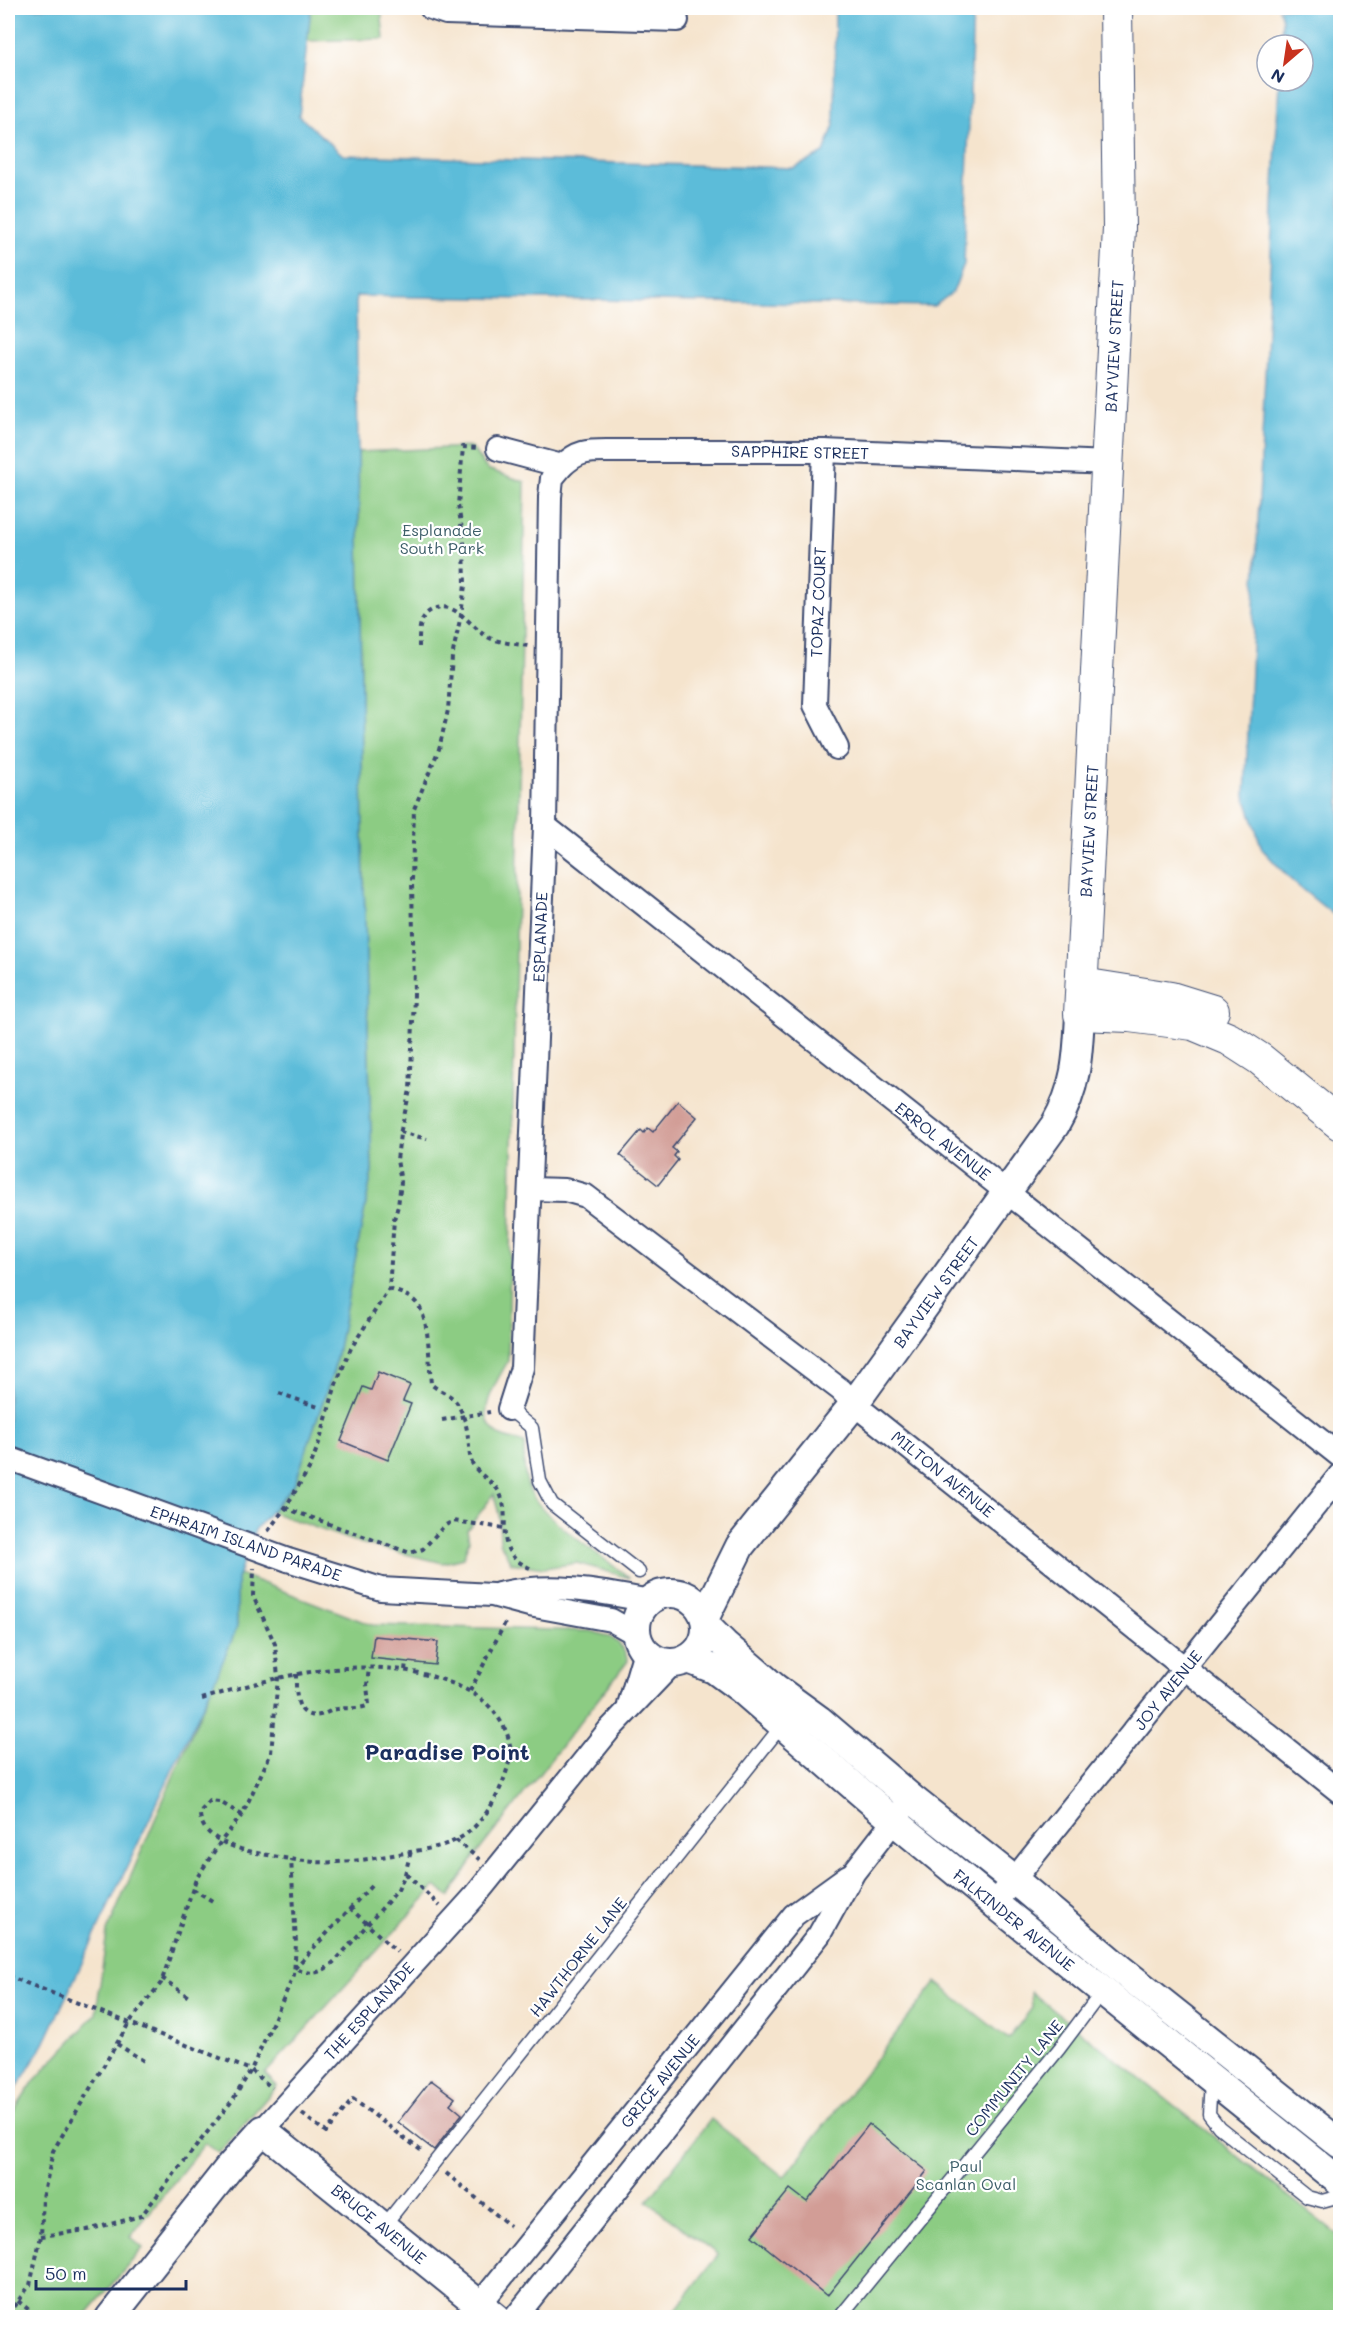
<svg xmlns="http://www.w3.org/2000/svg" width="1348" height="2325" viewBox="0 0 1348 2325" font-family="Mali,sans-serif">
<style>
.green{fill:#8ccc83;stroke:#547e70;stroke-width:1.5}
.water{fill:#5bbcd9;stroke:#3b769c;stroke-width:1.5}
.building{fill:#d29d96}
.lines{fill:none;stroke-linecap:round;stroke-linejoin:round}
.service-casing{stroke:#3c4a6f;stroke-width:15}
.minor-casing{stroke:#3c4a6f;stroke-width:26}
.tertiary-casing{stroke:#3c4a6f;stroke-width:32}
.secondary-casing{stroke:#3c4a6f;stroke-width:34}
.path{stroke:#3c4a6f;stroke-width:4;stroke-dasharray:4.5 4.5;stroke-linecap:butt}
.service{stroke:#fff;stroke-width:12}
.minor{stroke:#fff;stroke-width:22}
.tertiary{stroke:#fff;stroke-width:28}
.secondary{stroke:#fff;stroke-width:32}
.minor-bridge-casing{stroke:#3c4a6f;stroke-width:26;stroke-linecap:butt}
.minor-bridge{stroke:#fff;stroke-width:22}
.labels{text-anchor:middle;stroke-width:4.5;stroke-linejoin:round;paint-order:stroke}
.street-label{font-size:16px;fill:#1b2f5e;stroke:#fff}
.park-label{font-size:16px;fill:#3d5e69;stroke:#fff}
.district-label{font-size:22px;font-weight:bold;fill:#1b2f5e;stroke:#fff}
</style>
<rect width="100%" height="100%" fill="#fff"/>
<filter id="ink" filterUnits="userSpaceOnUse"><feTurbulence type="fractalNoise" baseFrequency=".0167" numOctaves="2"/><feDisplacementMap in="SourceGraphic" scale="12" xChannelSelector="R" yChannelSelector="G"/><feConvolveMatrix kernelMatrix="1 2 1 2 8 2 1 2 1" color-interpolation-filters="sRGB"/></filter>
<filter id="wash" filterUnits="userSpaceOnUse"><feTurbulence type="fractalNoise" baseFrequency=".008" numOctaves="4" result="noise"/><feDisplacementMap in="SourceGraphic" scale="24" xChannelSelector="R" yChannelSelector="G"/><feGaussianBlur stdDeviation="1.35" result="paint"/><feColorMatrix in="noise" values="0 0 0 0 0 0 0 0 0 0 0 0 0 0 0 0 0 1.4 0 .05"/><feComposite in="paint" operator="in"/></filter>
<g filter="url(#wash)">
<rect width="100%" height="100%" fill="#f5e4cd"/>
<g class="green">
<path d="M311 8H381L384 39 307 41Z"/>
<path d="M471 447 487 469 525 482 508 1361C497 1382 470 1418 501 1436 507 1439 517 1440 524 1443 524 1458 523 1479 531 1493 545 1520 604 1558 630 1578L577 1563 544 1568 511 1563 500 1542 499 1515 494 1494 467 1530 469 1541 463 1558 443 1563 356 1542 271 1512 295 1483 334 1369 372 1172 363 847 358 452Z"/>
<path d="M239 1574 372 1625 591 1631C612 1637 621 1639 628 1661L475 1856 449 1897 436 1886 265 2074 277 2086 219 2153 205 2143 130 2237 143 2248 84 2317 8 2318V2120L34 2081 96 2014 107 1932 237 1627V1579Z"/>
<path d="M936 1982 1008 2039 1032 2008 1031 1992 1340 2237V2317H670L718 2255 647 2201 711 2119 784 2177Z"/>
</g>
<g class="water">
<path d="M8 8H311L299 116 343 155 794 168 824 153 834 125 835 8H973L964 264 953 292 934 306 356 296 363 847 372 1172 334 1369 295 1483 255 1530 237 1579V1627L218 1673 44 2044 8 2102Z"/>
<path d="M1279 8H1340V920L1293 882 1262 849 1245 796 1279 81H1303V45H1281L1282 19Z"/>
</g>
<g id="blocks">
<g class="building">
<path d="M678 1101 697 1117 672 1148 677 1152 674 1156 678 1160 658 1185 620 1155 641 1130 644 1133 648 1128 653 1132Z"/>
<path d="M378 1372 410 1385 403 1401 411 1404 388 1460 341 1441 363 1387 371 1390Z"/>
<path d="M374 1636 438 1642 435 1665 371 1658Z"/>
<path d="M431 2080 455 2098 450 2104 462 2114 434 2150 398 2122Z"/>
<path d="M869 2124 927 2171 827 2296 752 2236 790 2189 807 2202Z"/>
</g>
</g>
</g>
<g filter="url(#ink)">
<use href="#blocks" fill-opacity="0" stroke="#3c4a6f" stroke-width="1.5"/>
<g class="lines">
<defs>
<g id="service">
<path d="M509 1409 532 1428 540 1481 552 1504 639 1572"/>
<path d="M1211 2081 1209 2114 1219 2127 1307 2197 1322 2201 1340 2196"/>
<path d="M383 2227 783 1724"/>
<path d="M839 2318 1059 2049 1104 1989"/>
</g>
<g id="minor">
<path d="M431 8 446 13 677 20"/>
<path d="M498 449 562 466C579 450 588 451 611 451H824L1109 463"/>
<path d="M824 451 815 705 837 748"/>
<path d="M545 826 1340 1456"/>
<path d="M530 1189 565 1190 586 1196 841 1390 854 1404 1340 1792"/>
<path d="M509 1409 522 1368 545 826 550 497 552 478 562 466"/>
<path d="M288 1560 381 1589 492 1595 529 1605 611 1620 636 1634"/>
<path d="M499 1594C549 1582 599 1591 649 1601"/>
<path d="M629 1705 645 1651"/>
<path d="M1004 1892 1340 1475"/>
<path d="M263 2130 475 1896 609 1730 673 1663"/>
<path d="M480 2304 794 1915 848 1876"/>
<path d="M515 2318 819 1935 854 1872 903 1809"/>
</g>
<g id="tertiary">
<circle cx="671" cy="1628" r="35"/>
<path d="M705 1617 740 1546 854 1404 1055 1125C1077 1087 1078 1056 1080 1014"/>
<path d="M706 1626 724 1644 775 1688 819 1720 912 1799 1014 1880 1120 1969 1340 2144"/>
<path d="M688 1659 714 1669 740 1688 893 1820 995 1904 1340 2182"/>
<path d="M110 2318 228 2169 263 2130 496 2318"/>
</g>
<g id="secondary">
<path d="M1116 8 1119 228 1080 1014 1129 1016 1193 1024 1229 1039 1260 1059 1340 1124"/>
<path d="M1082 984 1171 998 1213 1011"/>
</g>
</defs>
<use href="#service" class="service-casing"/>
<use href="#minor" class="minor-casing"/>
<use href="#tertiary" class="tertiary-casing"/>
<use href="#secondary" class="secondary-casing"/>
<g class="path">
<path d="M419 647C419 633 418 617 432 610 456 597 473 632 492 639 503 643 517 644 528 646"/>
<path d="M400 1132 427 1139"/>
<path d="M389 1289C398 1292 412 1296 418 1305 430 1321 429 1364 431 1384 438 1391 451 1394 457 1403 463 1413 467 1426 468 1438 470 1449 468 1460 476 1469 484 1479 496 1483 501 1496 512 1524 491 1551 530 1568"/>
<path d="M279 1393 321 1408"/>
<path d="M442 1420 490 1412"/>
<path d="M285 1508 410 1553 423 1549 444 1526 453 1521 504 1528"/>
<path d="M268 1531 285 1508 310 1467 320 1440 336 1384 351 1348 389 1289 394 1219 398 1206 401 1182 397 1160 400 1134 410 1090 412 1048 414 994 412 880 414 809 439 749 448 710 452 657 461 615 465 585 464 542 458 505 463 447 479 448"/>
<path d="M405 1670 406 1662"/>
<path d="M296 1674C296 1690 294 1720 320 1715 326 1714 330 1710 337 1709 348 1707 359 1710 369 1705L367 1685 369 1668"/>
<path d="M470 1691 507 1619"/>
<path d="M202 1699C279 1675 368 1652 446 1681 467 1689 484 1697 497 1716 508 1731 514 1747 508 1766 501 1793 483 1826 458 1839 443 1847 426 1849 410 1852 386 1856 362 1861 338 1862 311 1864 284 1858 257 1853 236 1849 199 1838 200 1812L210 1801 220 1802 242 1815"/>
<path d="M456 1840 480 1860"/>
<path d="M406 1874 440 1906"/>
<path d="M371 1886 294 1969C315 1975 320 1975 337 1959L398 1890 405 1874 411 1851"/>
<path d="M193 1889 214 1902"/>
<path d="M350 1908 397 1952"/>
<path d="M8 1976 251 2070 272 2088"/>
<path d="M162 1978 190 1998"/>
<path d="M117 2044 144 2061"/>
<path d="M302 2114 326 2132 353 2099 423 2152"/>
<path d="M446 2173 510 2226"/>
<path d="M41 2236 87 2230 141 2216 232 2101 251 2070 294 1975 296 1943 291 1859"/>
<path d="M18 2301 39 2318"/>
<path d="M8 2314 30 2285 41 2236 43 2198 53 2151 129 2023 161 1983 196 1879 221 1841 242 1815 271 1753 278 1678 275 1644 253 1596 254 1568"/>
</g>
<use href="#service" class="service"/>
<use href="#minor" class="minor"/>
<use href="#tertiary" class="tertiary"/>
<use href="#secondary" class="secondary"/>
<defs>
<path id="minor-bridge" d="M8 1458 288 1560"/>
</defs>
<use href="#minor-bridge" class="minor-bridge-casing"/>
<use href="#minor-bridge" class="minor-bridge"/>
</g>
</g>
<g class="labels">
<g class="street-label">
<text transform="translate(1114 346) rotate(-87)" y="6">BAYVIEW STREET</text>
<text transform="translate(800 452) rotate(1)" y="6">SAPPHIRE STREET</text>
<text transform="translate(818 602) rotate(-88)" y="6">TOPAZ COURT</text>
<text transform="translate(1089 831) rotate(-87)" y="6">BAYVIEW STREET</text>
<text transform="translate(540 937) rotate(-88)" y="6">ESPLANADE</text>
<text transform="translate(943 1141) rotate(38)" y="6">ERROL AVENUE</text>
<text transform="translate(936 1292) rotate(-54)" y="6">BAYVIEW STREET</text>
<text transform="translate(943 1474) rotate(39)" y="6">MILTON AVENUE</text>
<text transform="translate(246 1543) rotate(19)" y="6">EPHRAIM ISLAND PARADE</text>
<text transform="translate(1168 1690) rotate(-51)" y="6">JOY AVENUE</text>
<text transform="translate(1014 1920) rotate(39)" y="6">FALKINDER AVENUE</text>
<text transform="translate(578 1957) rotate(-52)" y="6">HAWTHORNE LANE</text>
<text transform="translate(369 2011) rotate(-48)" y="6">THE ESPLANADE</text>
<text transform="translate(1014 2078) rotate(-51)" y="6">COMMUNITY LANE</text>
<text transform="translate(660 2081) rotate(-51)" y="6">GRICE AVENUE</text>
<text transform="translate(379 2224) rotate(39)" y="6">BRUCE AVENUE</text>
</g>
<g class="park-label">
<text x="442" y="536">Esplanade<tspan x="442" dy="18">South Park</tspan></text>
<text x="966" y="2172">Paul<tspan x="966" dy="18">Scanlan Oval</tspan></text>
</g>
<g class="district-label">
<text x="447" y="1760">Paradise Point</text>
</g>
</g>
<rect width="1348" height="2325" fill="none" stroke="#fff" stroke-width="30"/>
<g transform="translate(1285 63) rotate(209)"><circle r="28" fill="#ffffff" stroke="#a4acbf" stroke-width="1.5"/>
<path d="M0-4.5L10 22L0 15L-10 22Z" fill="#c8321e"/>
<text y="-9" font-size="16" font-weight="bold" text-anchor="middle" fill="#1b2f5e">N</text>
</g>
<path d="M36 2280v9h150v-9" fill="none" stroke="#1b2f5e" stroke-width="3"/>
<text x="45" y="2280" font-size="18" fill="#1b2f5e" stroke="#ffffff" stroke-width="4.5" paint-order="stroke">50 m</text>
</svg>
